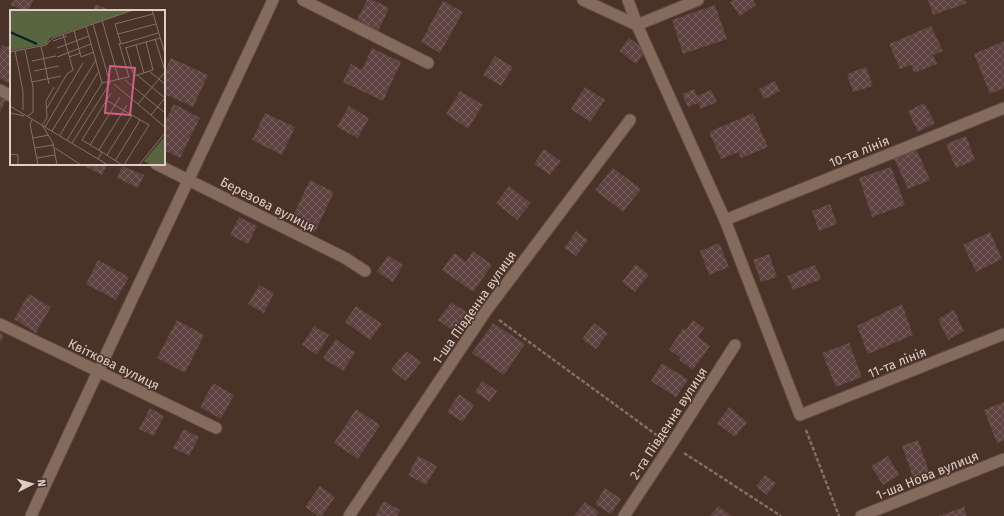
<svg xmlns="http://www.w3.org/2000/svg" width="1004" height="516" viewBox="0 0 1004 516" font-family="'Fira Sans',sans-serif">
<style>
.building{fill:url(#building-cross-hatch)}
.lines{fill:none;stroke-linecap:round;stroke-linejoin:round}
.minor-casing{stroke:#634f46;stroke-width:13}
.path{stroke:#836e65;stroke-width:2.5;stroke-dasharray:4 2;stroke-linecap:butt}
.minor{stroke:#856b5e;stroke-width:11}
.labels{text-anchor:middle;stroke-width:3;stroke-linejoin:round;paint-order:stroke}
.street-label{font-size:13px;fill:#decec7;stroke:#493227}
.inset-river{fill:none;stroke:#042027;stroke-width:2}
.inset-road{fill:none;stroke:#857067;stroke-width:1}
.view{fill:#cd6186;fill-opacity:0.15;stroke:#cd6186;stroke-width:2}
.inset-edge{fill:none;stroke:#decec7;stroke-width:2}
</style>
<defs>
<pattern id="building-cross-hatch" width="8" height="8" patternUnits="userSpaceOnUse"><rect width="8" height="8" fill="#5e4241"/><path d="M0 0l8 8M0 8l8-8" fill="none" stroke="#755c5b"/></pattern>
</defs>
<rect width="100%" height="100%" fill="#493227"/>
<g class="building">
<path d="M13 0H33L28 11H25L11 5Z"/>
<path d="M367 0H373L389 8 378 31 357 20Z"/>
<path d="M733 0H753L756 5 740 16 730 2Z"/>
<path d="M928 0H965L967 3 933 15Z"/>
<path d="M443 1 463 12 440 53 421 42Z"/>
<path d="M96 4 111 11H93Z"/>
<path d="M715 5 727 39 683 54 672 20Z"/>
<path d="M931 26 943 51 933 55 937 64 914 73 911 65 900 69 889 44Z"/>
<path d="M629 38 646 51 636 64 619 51Z"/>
<path d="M1004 41V88L990 94 974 54Z"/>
<path d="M2 45 11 48V84L0 79V50Z"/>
<path d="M372 48 401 62 383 101 343 82 351 64 362 70Z"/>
<path d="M495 56 513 67 501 86 483 75Z"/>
<path d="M171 58 208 75 193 107 164 94V73Z"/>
<path d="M866 67 873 86 853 92 847 74Z"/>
<path d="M775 81 780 91 764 99 759 89Z"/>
<path d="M585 87 605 100 590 122 571 109Z"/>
<path d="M694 89 697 96 711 90 717 102 701 109 698 103 688 107 682 94Z"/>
<path d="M460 91 483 105 468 129 446 114Z"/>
<path d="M0 97 6 100 0 112Z"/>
<path d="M924 103 935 123 918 132 908 111Z"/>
<path d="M174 104 200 118 180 158 164 150V120H165Z"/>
<path d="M349 106 369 118 358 138 337 127Z"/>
<path d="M265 113 295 127 282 155 252 140Z"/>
<path d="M753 113 768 147 741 158 738 152 721 159 709 132Z"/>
<path d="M966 136 975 160 956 168 946 144Z"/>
<path d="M915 146 930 180 908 189 893 156Z"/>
<path d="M544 149 561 161 550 175 534 164Z"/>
<path d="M87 164H107L102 175 86 167Z"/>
<path d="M122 166 144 175 138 188 117 178Z"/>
<path d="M891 167 905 205 872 217 859 178Z"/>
<path d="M613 168 641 189 623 212 595 190Z"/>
<path d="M310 180 334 192 315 232 291 220Z"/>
<path d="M509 186 531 203 517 220 496 203Z"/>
<path d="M830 204 837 224 819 231 812 211Z"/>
<path d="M239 217 257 226 248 244 230 235Z"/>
<path d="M576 231 588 240 576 256 564 248Z"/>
<path d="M990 232 1002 259 976 272 963 245Z"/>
<path d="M719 243 729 267 709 275 700 251Z"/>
<path d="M473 251 492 265 473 292 442 270 454 253 466 262Z"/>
<path d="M769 254 777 277 761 282 753 260Z"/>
<path d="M388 255 403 265 393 282 377 272Z"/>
<path d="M98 260 129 277 116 300 86 284Z"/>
<path d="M636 264 649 275 635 292 622 282Z"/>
<path d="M815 265 821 279 793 290 787 276Z"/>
<path d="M259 285 274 293 264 313 248 304Z"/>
<path d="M29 294 51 307 36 333 14 319Z"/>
<path d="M451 302 468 313 455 332 438 320Z"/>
<path d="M902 304 913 335 868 354 857 326Z"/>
<path d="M356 306 382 324 370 340 345 322Z"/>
<path d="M954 310 964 331 948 340 938 319Z"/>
<path d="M177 320 204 335 185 373 157 358Z"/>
<path d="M693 320 704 328 698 337 710 346 693 370 679 360 681 358 669 350 683 328 686 330Z"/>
<path d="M493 323 525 344 504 375 472 353Z"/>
<path d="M594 323 608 333 596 349 582 339Z"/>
<path d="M314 326 329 335 317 355 302 345Z"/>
<path d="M0 333 4 336 0 343Z"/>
<path d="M336 339 355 353 343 371 323 358Z"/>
<path d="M849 343 862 377 836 387 822 353Z"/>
<path d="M406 351 421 362 406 381 391 370Z"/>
<path d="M662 363 688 380 676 397 651 381Z"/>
<path d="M482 381 497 391 490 402 475 392Z"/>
<path d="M213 383 234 395 221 419 200 407Z"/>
<path d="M459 394 474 405 463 422 447 412Z"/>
<path d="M1004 402V440L997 443 984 410Z"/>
<path d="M729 407 747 422 735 437 717 423Z"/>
<path d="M150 408 164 416 154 436 139 429Z"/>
<path d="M356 409 380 425 358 459 334 443Z"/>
<path d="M184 429 199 437 189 456 173 448Z"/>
<path d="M918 440 930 474 914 480 902 446Z"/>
<path d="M418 456 437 466 426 485 408 475Z"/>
<path d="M888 456 899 475 883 485 871 466Z"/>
<path d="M765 475 776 483 767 495 756 486Z"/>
<path d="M320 486 335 497 322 516H318L305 507Z"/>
<path d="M605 488 621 499 611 514 595 504Z"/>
<path d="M384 501 400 510 397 516H375Z"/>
<path d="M585 502 599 512 596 516H574Z"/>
<path d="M718 506 732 516H710Z"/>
<path d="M964 507 967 516H939Z"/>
</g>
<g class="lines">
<defs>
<g id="minor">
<path d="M303 0 428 63"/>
<path d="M583 0 637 25"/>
<path d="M628 0 637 25 725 220 800 415 1004 334"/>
<path d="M637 25 698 0"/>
<path d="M0 90 11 96"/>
<path d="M156 164 345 258 365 271"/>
<path d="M725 220 1004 108"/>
<path d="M0 324 216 428"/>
<path d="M31 516C110 343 193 172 273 0"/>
<path d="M349 516 486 311 630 120"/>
<path d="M624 516 671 445 735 345"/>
<path d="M861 516 1004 459"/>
</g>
</defs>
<use href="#minor" class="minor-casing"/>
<g class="path">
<path d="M499 320 658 436"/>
<path d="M806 430 839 516"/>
<path d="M684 453 781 516"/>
</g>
<use href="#minor" class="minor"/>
</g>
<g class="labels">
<g class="street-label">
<text transform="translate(859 151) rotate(-22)" y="5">10-та лінія</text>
<text transform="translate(268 204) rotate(27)" y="5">Березова вулиця</text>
<text transform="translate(474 307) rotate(-55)" y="5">1-ша Південна вулиця</text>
<text transform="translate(897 362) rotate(-22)" y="5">11-та лінія</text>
<text transform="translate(114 364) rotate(26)" y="5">Квіткова вулиця</text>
<text transform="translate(668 423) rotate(-57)" y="5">2-га Південна вулиця</text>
<text transform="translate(927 475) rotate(-22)" y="5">1-ша Нова вулиця</text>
</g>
</g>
<g transform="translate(10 10)">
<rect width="155" height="155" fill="#493227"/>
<path d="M0 0H123L40 28 37 34 0 41Z" fill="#58653e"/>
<path d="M155 126V155H141L134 151Z" fill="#58653e"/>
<path class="inset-river" d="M0 22 27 34"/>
<path class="inset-road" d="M142 0 155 44M143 4 105 14 111 34 148 23M92 10 109 70M83 14 100 73M76 16 92 73M64 20 71 47 84 42M108 24 146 14M145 29 155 61M43 31 57 26M126 35 134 63M31 36 39 74M47 38 79 26M115 38 150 28M116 38 124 66 143 60 136 32M15 39 23 77V102L18 106M5 41 13 81V100M0 42 36 35 43 28 123 0M47 47 81 34M59 47 71 43M22 51 46 46M24 61 49 56M140 62 155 74M127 65 155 88M115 70 155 103M22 72 51 66M92 73 119 67 109 33M104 74 155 117M44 77 36 91 37 108 32 115 43 133 47 155M96 90 139 115 114 155M128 94 155 62M0 96 98 155M37 98 57 64 63 60 53 24M0 103 14 106M141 105 155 88M22 110 20 114 28 155M35 117 73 53M42 121 86 50M50 125 89 61M23 128 39 125M57 130 92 73M62 133 100 73M80 135 110 87M25 138 43 135M45 138 71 155M89 140 117 95M92 142 72 130 101 83M0 144 8 145V155M97 145 122 105M27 148 45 145M88 149 92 142 112 155M105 151 130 110M129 155 155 123"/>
<path class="view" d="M100 56 125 58 120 105 95 103Z"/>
<rect width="155" height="155" class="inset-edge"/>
</g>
<g transform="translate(32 484) rotate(84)" stroke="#493227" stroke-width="3" paint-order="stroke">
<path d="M0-3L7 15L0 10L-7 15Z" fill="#decec7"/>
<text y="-6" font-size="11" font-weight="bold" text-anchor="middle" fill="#decec7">N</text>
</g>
</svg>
